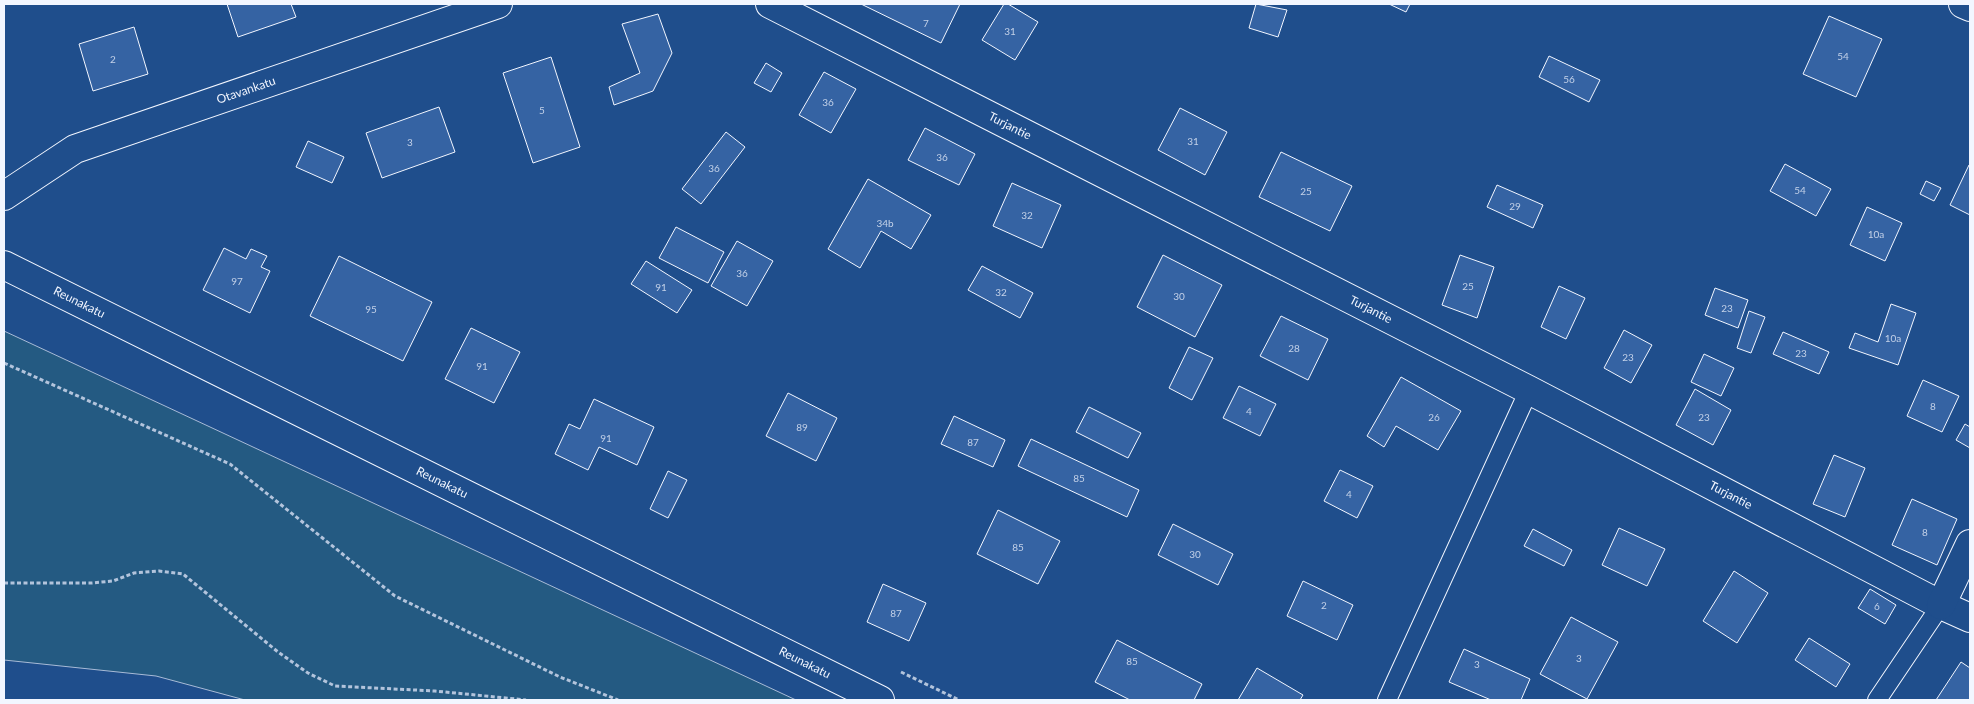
<svg xmlns="http://www.w3.org/2000/svg" width="1974" height="704" viewBox="0 0 1974 704" font-family="Lato,sans-serif">
<style>
.green{fill:#245a82;stroke:#a8bbd7}
.building{fill:#3563a3;stroke:#f2f6ff}
.lines{fill:none;stroke-linecap:round;stroke-linejoin:round}
.lane-casing{stroke:#f2f6ff;stroke-width:20}
.street-casing{stroke:#f2f6ff;stroke-width:30}
.secondary-casing{stroke:#f2f6ff;stroke-width:30}
.path{stroke:#b3c4dc;stroke-width:3;stroke-dasharray:4 2.5;stroke-linecap:butt}
.lane{stroke:#1f4e8c;stroke-width:18}
.street{stroke:#1f4e8c;stroke-width:28}
.secondary{stroke:#1f4e8c;stroke-width:28}
.labels{text-anchor:middle;stroke-width:4;stroke-linejoin:round;paint-order:stroke}
.number-label{font-size:10px;fill:#c3d1e8}
.street-label{font-size:12px;fill:#f2f6ff;stroke:#1f4e8c}
</style>
<rect width="100%" height="100%" fill="#1f4e8c"/>
<path class="green" d="M4 331 796 700H245L156 676 4 660Z"/>
<g class="building">
<path d="M227 4H291L296 17 238 37Z"/>
<path d="M861 4H960L941 43Z"/>
<path d="M1004 4H1008L1038 22 1015 60 982 40Z"/>
<path d="M1256 4 1287 10 1278 37 1249 28Z"/>
<path d="M1389 4H1410L1406 12Z"/>
<path d="M658 14 672 53 653 91 614 105 609 87 640 73 622 24Z"/>
<path d="M1829 16 1882 39 1856 97 1803 74Z"/>
<path d="M134 27 148 74 93 91 79 44Z"/>
<path d="M1549 56 1600 80 1589 102 1539 77Z"/>
<path d="M551 57 580 147 533 163 503 73Z"/>
<path d="M766 63 782 73 771 92 754 83Z"/>
<path d="M824 72 856 89 831 133 799 115Z"/>
<path d="M439 107 455 152 382 178 366 133Z"/>
<path d="M1180 108 1227 132 1205 175 1158 150Z"/>
<path d="M925 128 975 154 959 185 908 160Z"/>
<path d="M726 132 745 147 701 204 682 189Z"/>
<path d="M308 141 344 157 332 183 296 167Z"/>
<path d="M1281 152 1352 186 1330 231 1259 197Z"/>
<path d="M1785 164 1831 189 1816 216 1770 191Z"/>
<path d="M1969 165H1970V215L1950 205Z"/>
<path d="M868 179 931 215 911 249 881 231 860 268 828 249Z"/>
<path d="M1926 181 1941 188 1934 201 1920 194Z"/>
<path d="M1012 183 1061 205 1042 248 993 226Z"/>
<path d="M1497 185 1543 205 1533 228 1487 207Z"/>
<path d="M1867 207 1902 223 1885 261 1850 245Z"/>
<path d="M676 227 724 252 708 283 659 258Z"/>
<path d="M737 241 773 261 747 306 711 286Z"/>
<path d="M224 248 246 259 251 249 267 256 261 267 270 271 250 313 203 290Z"/>
<path d="M1163 255 1222 285 1195 337 1137 307Z"/>
<path d="M1460 255 1494 267 1477 318 1442 305Z"/>
<path d="M339 256 432 302 403 361 310 316Z"/>
<path d="M646 261 692 290 677 313 631 284Z"/>
<path d="M982 266 1033 293 1020 318 968 290Z"/>
<path d="M1559 286 1585 298 1566 339 1541 327Z"/>
<path d="M1715 288 1748 300 1738 328 1705 315Z"/>
<path d="M1891 304 1916 313 1898 365 1849 348 1855 333 1878 342Z"/>
<path d="M1749 311 1765 317 1751 353 1737 348Z"/>
<path d="M1281 316 1328 339 1308 380 1260 356Z"/>
<path d="M471 328 520 352 494 403 445 379Z"/>
<path d="M1624 330 1652 345 1631 383 1604 368Z"/>
<path d="M1783 332 1829 352 1819 374 1773 354Z"/>
<path d="M1189 347 1213 358 1192 400 1169 388Z"/>
<path d="M1704 354 1734 368 1721 396 1691 382Z"/>
<path d="M1401 377 1461 411 1438 450 1396 426 1384 447 1367 436Z"/>
<path d="M1923 380 1959 396 1942 432 1907 416Z"/>
<path d="M1239 386 1276 404 1260 436 1223 418Z"/>
<path d="M1695 389 1731 410 1713 445 1676 425Z"/>
<path d="M788 393 837 418 816 461 766 436Z"/>
<path d="M594 399 654 427 637 465 599 447 588 470 555 454 569 424 580 429Z"/>
<path d="M1089 407 1141 433 1128 458 1076 432Z"/>
<path d="M954 416 1005 440 993 467 941 444Z"/>
<path d="M1965 424 1970 427V448L1956 440Z"/>
<path d="M1031 439 1139 490 1127 517 1018 466Z"/>
<path d="M1834 455 1865 468 1845 517 1813 504Z"/>
<path d="M1340 470 1373 486 1357 518 1324 501Z"/>
<path d="M668 471 687 480 668 518 650 509Z"/>
<path d="M1912 499 1957 519 1937 565 1892 545Z"/>
<path d="M998 510 1060 541 1038 584 977 554Z"/>
<path d="M1173 524 1233 554 1218 585 1158 555Z"/>
<path d="M1619 528 1665 549 1647 586 1602 565Z"/>
<path d="M1533 529 1572 550 1564 566 1524 546Z"/>
<path d="M1734 571 1768 593 1737 643 1703 621Z"/>
<path d="M1303 581 1353 605 1337 640 1287 616Z"/>
<path d="M883 584 926 603 909 641 867 622Z"/>
<path d="M1870 589 1896 605 1885 624 1858 608Z"/>
<path d="M1571 617 1618 642 1587 699 1540 674Z"/>
<path d="M1809 638 1850 664 1836 687 1795 660Z"/>
<path d="M1117 640 1202 684 1194 700H1130L1095 682Z"/>
<path d="M1464 649 1530 679 1521 700H1491L1449 682Z"/>
<path d="M1961 662 1970 668V700H1936Z"/>
<path d="M1257 668 1303 695 1300 700H1238Z"/>
</g>
<g class="lines">
<defs>
<g id="lane">
<path d="M1387 700 1529 390"/>
<path d="M1877 700 1941 605"/>
</g>
<g id="street">
<path id="s1" d="M770 4 1529 390 1941 605 1970 618"/>
<path d="M1963 4 1970 7"/>
<path id="s2" d="M4 196 75 149 498 4"/>
<path d="M1941 605 1970 544"/>
</g>
<g id="secondary">
<path id="s3" d="M4 265 880 700"/>
</g>
</defs>
<use href="#lane" class="lane-casing"/>
<use href="#street" class="street-casing"/>
<use href="#secondary" class="secondary-casing"/>
<g class="path">
<path d="M4 363 230 464 395 596 560 677 618 700"/>
<path d="M4 583H92L113 581 134 573 159 571 183 574 278 652 308 673 335 686 435 691 526 700"/>
<path d="M901 672 959 700"/>
</g>
<use href="#lane" class="lane"/>
<use href="#street" class="street"/>
<use href="#secondary" class="secondary"/>
</g>
<g class="labels">
<g class="number-label">
<text x="926" y="27">7</text>
<text x="1010" y="35">31</text>
<text x="1843" y="60">54</text>
<text x="113" y="63">2</text>
<text x="1569" y="83">56</text>
<text x="828" y="106">36</text>
<text x="542" y="114">5</text>
<text x="1193" y="145">31</text>
<text x="410" y="146">3</text>
<text x="942" y="161">36</text>
<text x="714" y="172">36</text>
<text x="1800" y="194">54</text>
<text x="1306" y="195">25</text>
<text x="1515" y="210">29</text>
<text x="1027" y="219">32</text>
<text x="885" y="227">34b</text>
<text x="1876" y="238">10a</text>
<text x="742" y="277">36</text>
<text x="237" y="285">97</text>
<text x="1468" y="290">25</text>
<text x="661" y="291">91</text>
<text x="1001" y="296">32</text>
<text x="1179" y="300">30</text>
<text x="1727" y="312">23</text>
<text x="371" y="313">95</text>
<text x="1893" y="342">10a</text>
<text x="1294" y="352">28</text>
<text x="1801" y="357">23</text>
<text x="1628" y="361">23</text>
<text x="482" y="370">91</text>
<text x="1933" y="410">8</text>
<text x="1249" y="415">4</text>
<text x="1434" y="421">26</text>
<text x="1704" y="421">23</text>
<text x="802" y="431">89</text>
<text x="606" y="442">91</text>
<text x="973" y="446">87</text>
<text x="1079" y="482">85</text>
<text x="1349" y="498">4</text>
<text x="1925" y="536">8</text>
<text x="1018" y="551">85</text>
<text x="1195" y="558">30</text>
<text x="1324" y="609">2</text>
<text x="1877" y="610">6</text>
<text x="896" y="617">87</text>
<text x="1579" y="662">3</text>
<text x="1132" y="665">85</text>
<text x="1477" y="668">3</text>
</g>
<g class="street-label">
<text dy="4" stroke="none"><textPath href="#s2" startOffset="266">Otavankatu</textPath></text>
<text dy="4" stroke="none"><textPath href="#s1" startOffset="269">Turjantie</textPath></text>
<text dy="4" stroke="none"><textPath href="#s3" startOffset="84">Reunakatu</textPath></text>
<text dy="4" stroke="none"><textPath href="#s1" startOffset="674">Turjantie</textPath></text>
<text dy="4" stroke="none"><textPath href="#s3" startOffset="489">Reunakatu</textPath></text>
<text dy="4" stroke="none"><textPath href="#s1" startOffset="1079">Turjantie</textPath></text>
<text dy="4" stroke="none"><textPath href="#s3" startOffset="894">Reunakatu</textPath></text>
</g>
</g>
<rect width="1974" height="704" fill="none" stroke="#f2f6ff" stroke-width="10"/>
</svg>
